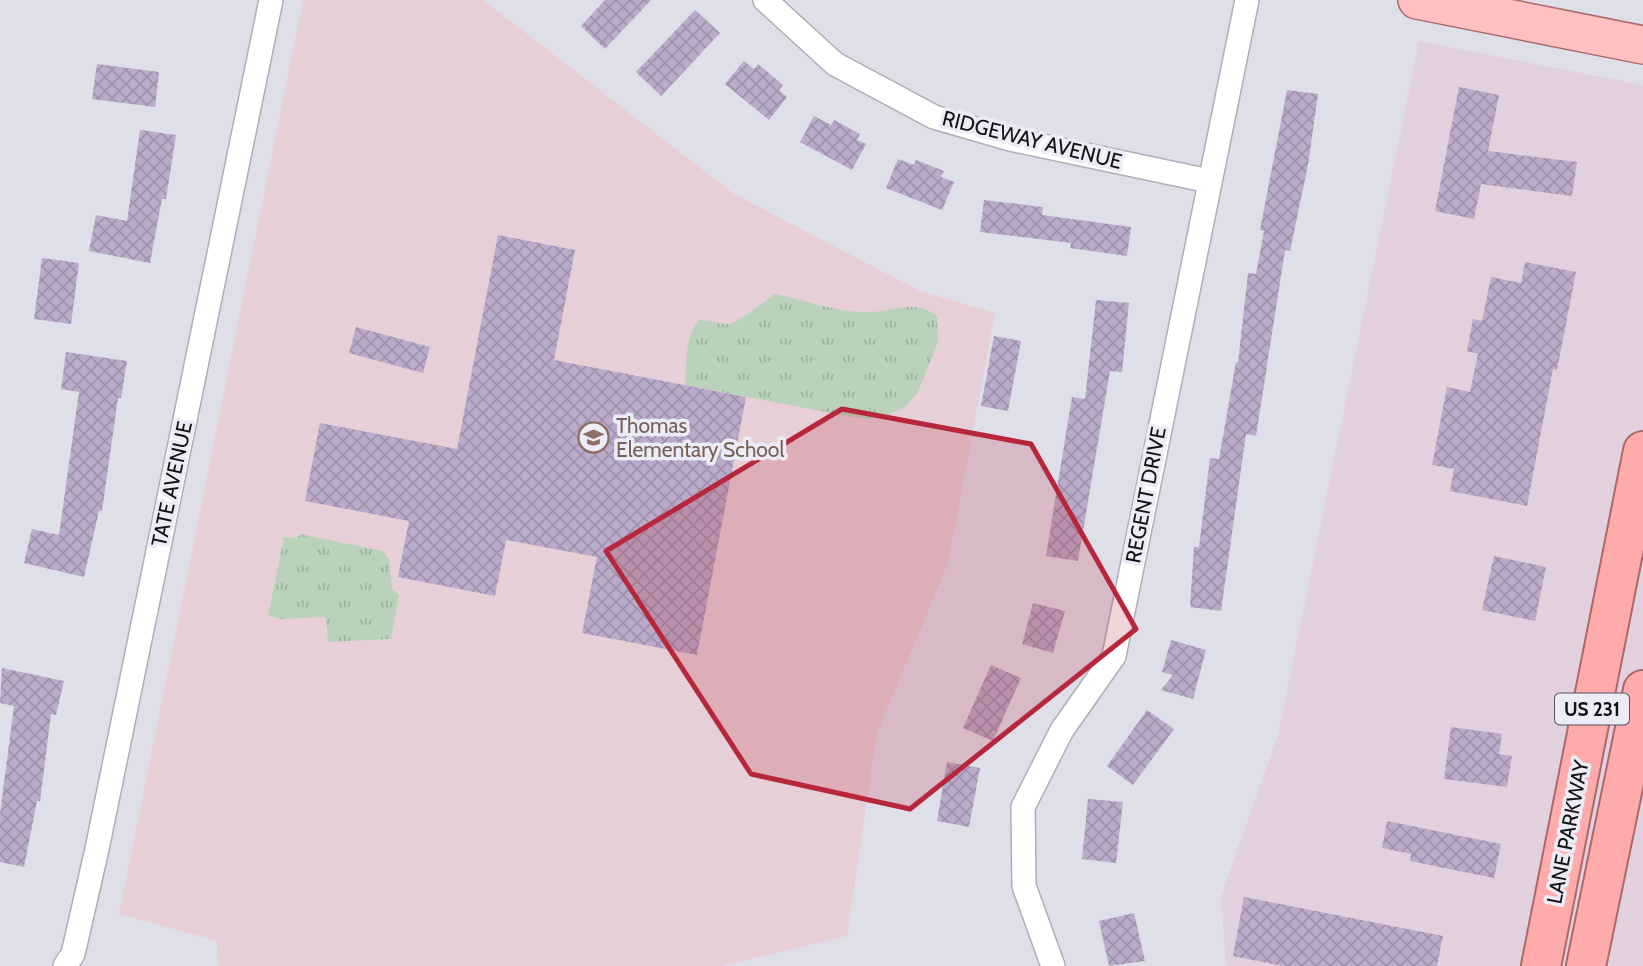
<svg xmlns="http://www.w3.org/2000/svg" width="1643" height="966" viewBox="0 0 1643 966" font-family="Cabin,sans-serif">
<style>
.commercial{fill:#e3d0df}
.education{fill:#e7cfd8}
.grass{fill:url(#grass-tufts)}
.building{fill:url(#building-cross-hatch)}
.lines{fill:none;stroke-linecap:round;stroke-linejoin:round}
.minor-casing{stroke:#adaeb7;stroke-width:26}
.primary-casing{stroke:#ac686a;stroke-width:40}
.trunk-casing{stroke:#ac686a;stroke-width:42}
.minor{stroke:#fff;stroke-width:23}
.primary{stroke:#ffc0c1;stroke-width:37}
.trunk{stroke:#ffabac;stroke-width:38}
.marked{fill:#b7263a;fill-opacity:0.2;stroke:#b7263a;stroke-width:5;stroke-linejoin:round}
.labels{text-anchor:middle;stroke-width:7;stroke-linejoin:round;paint-order:stroke}
.shield{fill:#ececf6;stroke:#535358;stroke-width:2}
.shield-label{font-size:19px;font-weight:bold;fill:#121215}
.street-label{font-size:21px;fill:#121215;stroke:#ececf6}
.education-label{font-size:21px;fill:#785e54;stroke:#ececf6;text-anchor:start}
</style>
<defs>
<pattern id="grass-tufts" width="24" height="20" patternUnits="userSpaceOnUse" patternTransform="scale(1.75)"><rect width="24" height="20" fill="#b9d2b9"/><path d="M3 7l-1-3M5 7V3M7 7l1-3M15 17l-1-3M17 17v-4M19 17l1-3" fill="none" stroke="#9eb39e"/></pattern>
<pattern id="building-cross-hatch" width="8" height="8" patternUnits="userSpaceOnUse" patternTransform="scale(1.75)"><rect width="8" height="8" fill="#bbabca"/><path d="M0 0l8 8M0 8l8-8" fill="none" stroke="#a092ad"/></pattern>
</defs>
<rect width="100%" height="100%" fill="#dfdfe9"/>
<path class="commercial" d="M1419 41 1643 85V966H1226L1221 896 1278 735Z"/>
<path class="education" d="M303 0H483L734 194 920 291 995 313 948 563 877 733 847 936 723 966H218L217 941 119 914Z"/>
<g class="grass">
<path d="M776 294C804 300 832 311 862 312 888 314 914 297 937 316L938 342 918 392 903 409 885 416 869 419 847 416 685 385C687 365 684 335 700 320 710 320 719 324 728 324 738 324 763 300 776 294Z"/>
<path d="M300 534 383 551 389 559 392 589 399 595 391 639 328 642 326 617 280 619 268 616 284 537 297 538Z"/>
</g>
<g class="building">
<path d="M605 0H651L605 49 581 26Z"/>
<path d="M695 10 720 33 661 96 636 72Z"/>
<path d="M744 61 754 69 758 64 783 85 779 90 787 97 769 120 725 84Z"/>
<path d="M97 64 159 72 155 107 92 99Z"/>
<path d="M1459 87 1499 95 1488 151 1577 162 1572 196 1481 184 1474 219 1435 211Z"/>
<path d="M1287 90 1318 94 1308 165 1290 251 1285 250 1256 436 1246 434 1221 611 1190 607 1194 547H1199L1210 458 1219 459 1236 362 1238 363 1248 273 1256 274 1264 231 1260 230Z"/>
<path d="M814 116 831 125 834 120 860 134 857 140 866 144 852 170 800 142Z"/>
<path d="M140 130 176 135 166 199H162L150 263 89 251 96 215 127 221Z"/>
<path d="M898 159 914 165 916 160 944 171 941 177 954 182 942 210 886 188Z"/>
<path d="M984 200 1043 207 1042 215 1131 227 1127 256 1070 248 1071 243 980 232Z"/>
<path d="M498 235 575 250 554 360 746 397 697 655 582 633 597 557 506 540 495 596 398 577 409 521 305 501 320 423 457 449Z"/>
<path d="M42 258 79 263 71 324 34 319Z"/>
<path d="M1525 262 1576 272 1557 370 1553 369 1527 506 1450 491 1454 469 1432 465 1447 387 1470 392 1478 354 1467 351 1473 319 1482 321 1491 277 1521 283Z"/>
<path d="M1096 300 1129 303 1122 372 1110 371 1078 561 1046 556 1072 397 1085 399Z"/>
<path d="M356 327 430 347 423 373 349 353Z"/>
<path d="M994 336 1021 341 1008 411 981 406Z"/>
<path d="M66 352 127 361 121 398H118L102 511H99L84 577 24 563 32 529 59 535 79 392 61 389Z"/>
<path d="M1494 556 1546 567 1535 621 1482 610Z"/>
<path d="M1033 603 1065 611 1053 653 1022 644Z"/>
<path d="M1171 640 1206 650 1193 699 1161 690 1173 675 1162 672Z"/>
<path d="M991 665 1021 678 993 741 963 728Z"/>
<path d="M2 668 64 681 56 715 51 714 40 801H37L24 867 0 862V814L14 706 0 703Z"/>
<path d="M1147 710 1174 729 1133 785 1107 766Z"/>
<path d="M1451 727 1502 734 1499 754 1512 756 1507 787 1444 779Z"/>
<path d="M947 762 980 768 969 827 937 821Z"/>
<path d="M1088 799 1123 802 1116 863 1082 859Z"/>
<path d="M1387 821 1501 844 1494 878 1410 861 1411 854 1382 848Z"/>
<path d="M1244 897 1443 936 1437 966H1283L1233 956Z"/>
<path d="M1134 913 1145 961 1109 966 1099 921Z"/>
</g>
<g class="lines">
<defs>
<g id="minor">
<path d="M765 0 835 64 934 117 1010 139 1209 181"/>
<path d="M65 966 73 954 97 849 271 0"/>
<path d="M1053 966 1024 886 1023 807 1062 730 1114 656 1247 0"/>
</g>
<path id="primary" d="M1417 0 1643 45"/>
<g id="trunk">
<path d="M1541 966 1643 451"/>
<path d="M1586 966 1643 690"/>
</g>
</defs>
<use href="#minor" class="minor-casing"/>
<use href="#primary" class="primary-casing"/>
<use href="#trunk" class="trunk-casing"/>
<use href="#minor" class="minor"/>
<use href="#primary" class="primary"/>
<use href="#trunk" class="trunk"/>
</g>
<path class="marked" d="M842 409 1031 444 1136 629 910 809 751 774 606 551Z"/>
<defs>
<symbol id="school-ring" viewBox="-11 -11 22 22"><circle r="9.5" fill="#ececf6" stroke="#8d6e63" stroke-width="1.5"/><path d="M0-5L7-2L0 1L-7-2ZM-4 1L0 2.5L4 1V4Q0 6-4 4Z" fill="#8d6e63"/></symbol>
</defs>
<g fill-rule="evenodd">
<use href="#school-ring" x="576" y="420" width="35" height="35"/>
</g>
<g class="labels">
<rect class="shield" x="1555" y="693.5" width="74" height="31" rx="5"/>
<g class="shield-label">
<text x="1592" y="716">US 231</text>
</g>
<g class="street-label">
<text transform="translate(1032 140) rotate(14)" y="7">RIDGEWAY AVENUE</text>
<text transform="translate(172 484) rotate(-78)" y="7">TATE AVENUE</text>
<text transform="translate(1146 495) rotate(-79)" y="7">REGENT DRIVE</text>
<text transform="translate(1568 832) rotate(-79)" y="7">LANE PARKWAY</text>
</g>
<g class="education-label">
<text x="616" y="433">Thomas<tspan x="616" dy="24">Elementary School</tspan></text>
</g>
</g>
</svg>
